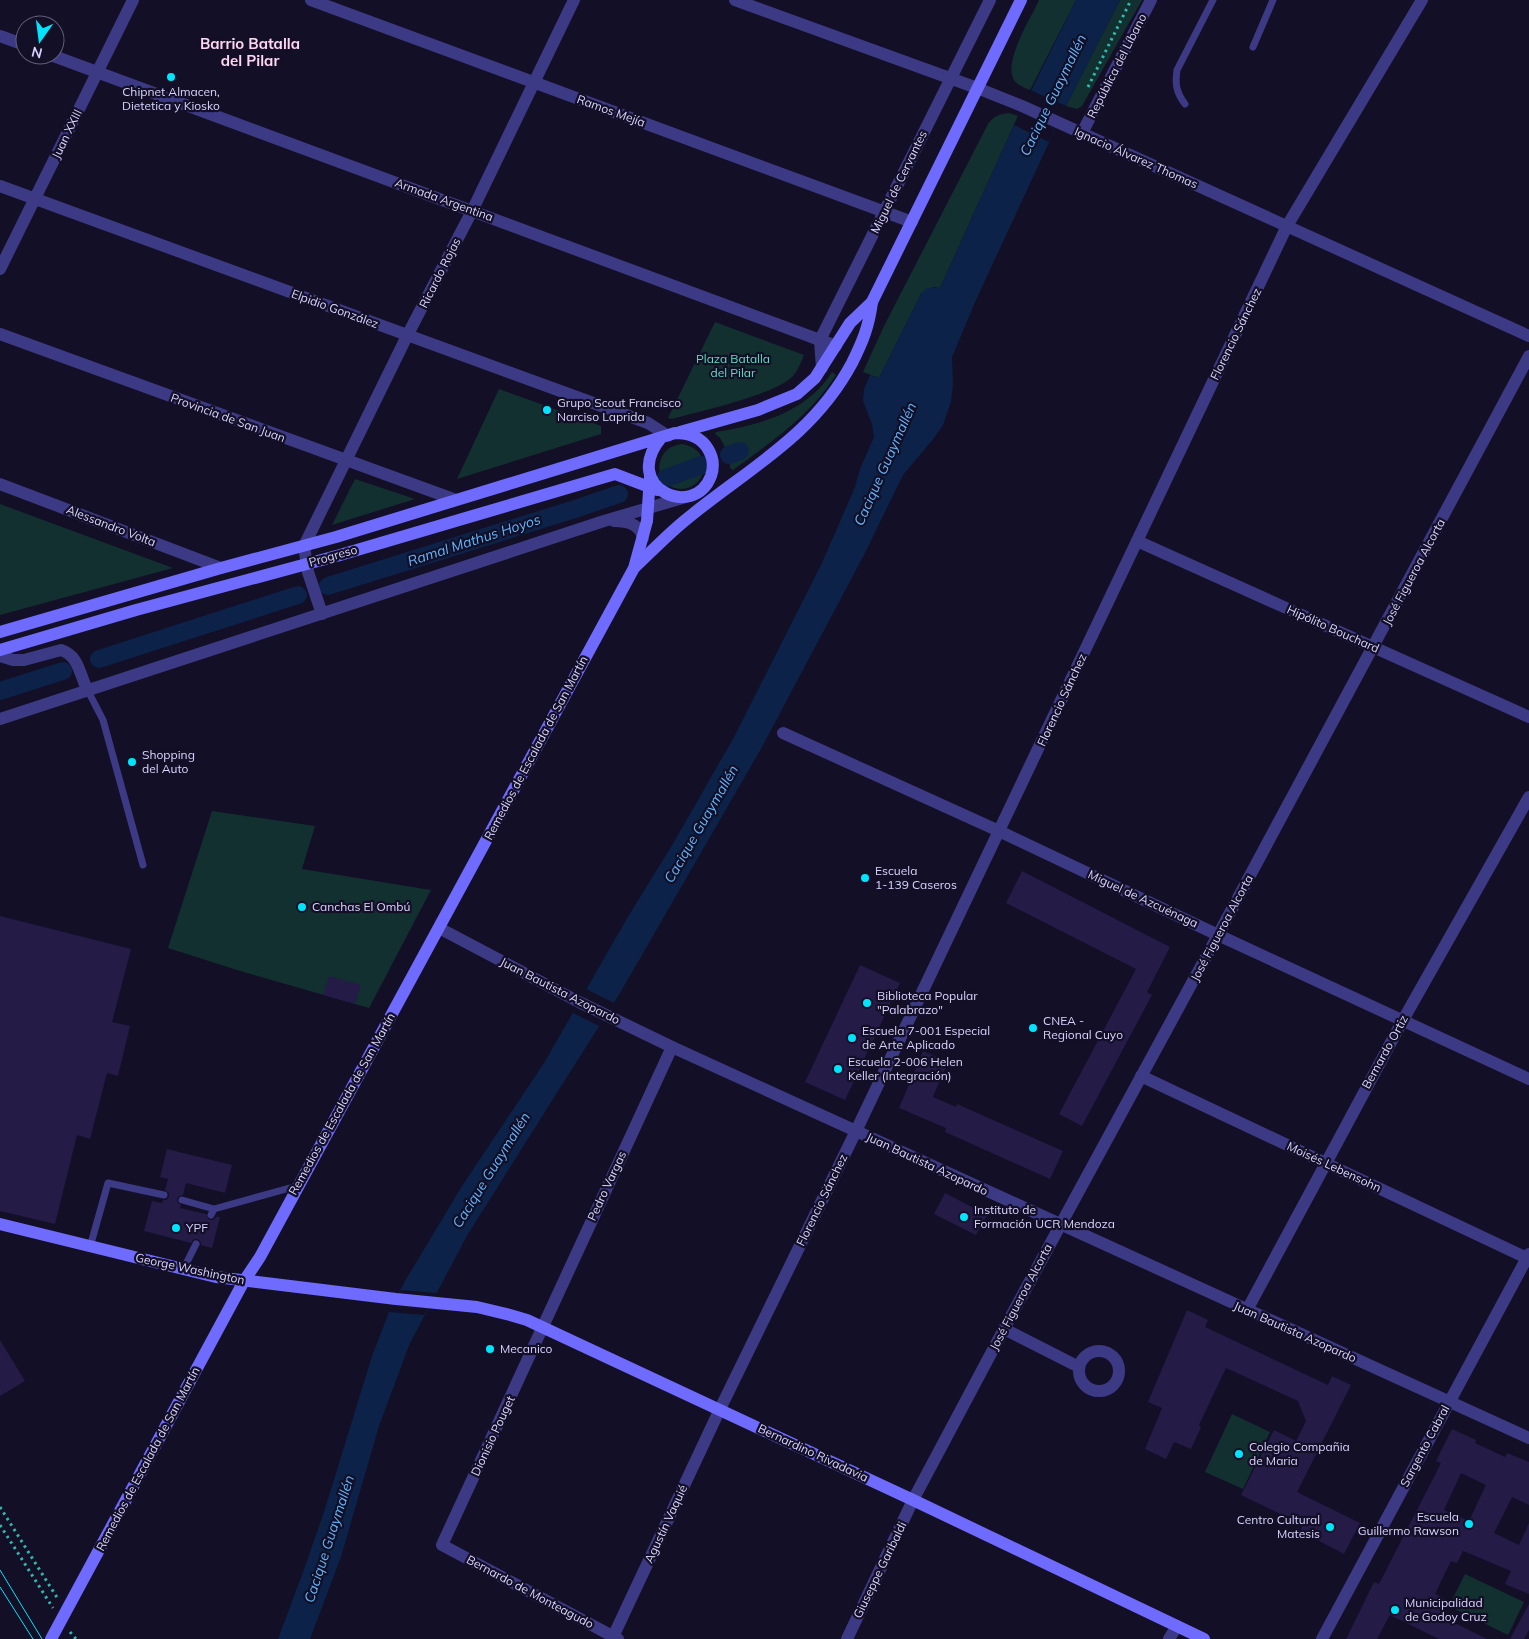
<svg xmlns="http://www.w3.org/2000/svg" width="1529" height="1639" viewBox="0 0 1529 1639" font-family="Mulish,sans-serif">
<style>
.green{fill:#12302f}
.water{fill:#0c2248}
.pier{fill:#130f26}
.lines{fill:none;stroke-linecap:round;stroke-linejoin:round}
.canal{stroke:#0c2248;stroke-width:18}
.building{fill:#241b47;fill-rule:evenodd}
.path{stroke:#2fb8b0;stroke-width:3;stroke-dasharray:2.5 4;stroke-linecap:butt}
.service{stroke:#3d3a85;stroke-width:7}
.minor{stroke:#3d3a85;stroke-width:12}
.tertiary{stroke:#3d3a85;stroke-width:12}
.secondary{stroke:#6f6bff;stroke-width:12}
.tram{stroke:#00e5ff;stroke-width:1}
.poi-dot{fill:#00e5ff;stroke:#130f26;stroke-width:2}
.labels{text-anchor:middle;stroke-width:4.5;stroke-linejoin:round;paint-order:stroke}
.street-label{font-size:12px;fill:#d9d4ff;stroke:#130f26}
.poi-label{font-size:12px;fill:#d9d4ff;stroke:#130f26;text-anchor:start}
.park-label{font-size:12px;fill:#5fe0c0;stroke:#130f26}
.water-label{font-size:14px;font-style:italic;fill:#62b6ff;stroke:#130f26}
.quarter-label{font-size:15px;font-weight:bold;fill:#ffd6f0;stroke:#130f26}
</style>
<rect width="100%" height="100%" fill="#130f26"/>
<g class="green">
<path d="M1039 0H1076L1030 90C1025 88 1017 85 1014 80 1003 61 1031 18 1039 0Z"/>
<path d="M1120 0H1142L1082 106 1077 109 1066 106Z"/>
<path d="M1009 113 1018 116 940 288 934 287 921 294 879 378 863 372 884 326 988 124C994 116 999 114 1009 113Z"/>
<path d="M715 322 804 355C801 362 798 370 793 376 775 395 700 411 672 419L668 418Z"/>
<path d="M832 372 836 375C810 416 771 442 733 470L730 468V460L742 455 738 448 727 451 720 438 715 434 716 432C760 425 807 412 832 372Z"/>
<path d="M499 389 601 426V434L457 479Z"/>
<path d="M682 444C692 446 699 450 703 460L660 475C657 458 665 446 682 444Z"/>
<path d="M704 470C699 488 680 495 665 483Z"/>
<path d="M355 479 415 499 332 525Z"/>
<path d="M0 504 173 568 0 615Z"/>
<path d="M212 811 315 826 302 869 431 890 369 1008 237 970 168 948Z"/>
<path d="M1232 1414 1270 1432 1243 1489 1205 1472Z"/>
<path d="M1465 1574 1524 1602 1508 1635 1449 1606Z"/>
</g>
<path class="water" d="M1076 0H1120L1066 106 976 300 952 357 953 385 951 402 943 425 934 438 903 475 864 555 762 747 620 993 468 1234 410 1343 379 1426 341 1557 310 1639H278L303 1572 324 1512 372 1356 389 1312 405 1281 462 1186 544 1063 629 915 674 842 734 737 821 565 855 487 860 469 874 437 872 424 863 401 864 389 870 375 879 378 921 294C926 287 931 287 940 288L1014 125Z"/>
<g class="pier">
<path d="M1030 90 1066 106 1049 142 1014 125Z"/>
<path d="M586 989 614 1003 599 1026 573 1013Z"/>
<path d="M401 1290 437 1293 424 1315 389 1312Z"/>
</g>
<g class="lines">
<g class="canal">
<path d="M729 455 740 451"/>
<path d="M666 478 702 465"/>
<path d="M328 586 575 509 619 494"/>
<path d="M99 659 298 595"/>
<path d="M0 691 63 671"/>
</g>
</g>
<g class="building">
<path d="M1022 871 1170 947 1147 992 1152 995 1082 1126 1059 1114 1136 969 1006 903Z"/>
<path d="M0 916 131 949 112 1022 130 1026 118 1076 107 1073 90 1139 77 1135 55 1224 0 1211Z"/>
<path d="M860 965 900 983 845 1100 805 1082Z"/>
<path d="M329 976 361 985 355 1004 323 995Z"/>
<path d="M923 1051 948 1062 933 1097 956 1107 957 1104 1063 1151 1050 1179 945 1132 946 1128 899 1108Z"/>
<path d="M167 1149 232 1165 225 1193 186 1183 183 1195 179 1196 177 1199 178 1203 181 1205 180 1208 206 1214 209 1220H213L216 1217H220L212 1248 201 1245V1242L198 1239H194L191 1243 144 1231 152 1201 162 1203 163 1200H166L169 1197V1193L165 1190 168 1179 160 1177Z"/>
<path d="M945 1193 987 1215 976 1235 934 1214Z"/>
<path d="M1187 1310 1208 1320 1205 1327 1328 1385 1332 1376 1351 1385 1297 1492 1360 1523 1344 1554 1300 1531 1303 1525 1241 1495 1274 1430 1296 1441 1306 1421 1298 1401 1226 1368 1199 1425 1201 1427 1191 1449 1174 1442 1166 1459 1145 1449 1162 1408 1148 1402Z"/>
<path d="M0 1340 25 1381 0 1396Z"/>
<path d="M1452 1429 1476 1440 1475 1443 1505 1457 1507 1453 1529 1462V1505L1512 1497 1494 1533 1519 1545 1529 1523V1594L1505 1584 1511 1571 1463 1551 1457 1563 1451 1561 1435 1594 1447 1600 1439 1615 1487 1639H1439L1390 1615 1377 1639H1346L1374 1582 1379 1584 1441 1463 1436 1461ZM1461 1473 1486 1485 1469 1521 1444 1510Z"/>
<path d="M1529 1604V1630L1524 1639H1510Z"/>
</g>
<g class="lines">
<g class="path">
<path d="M1088 87 1131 0"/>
<path d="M0 1507 58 1599"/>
<path d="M0 1525 53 1608"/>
<path d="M70 1632 76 1639"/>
</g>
<g class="service">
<path d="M1253 47 1273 0"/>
<path d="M1185 104C1176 92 1175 84 1177 70L1213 0"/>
<path d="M87 689 103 720 143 865"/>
<path d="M182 1200 214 1209"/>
<path d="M211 1215 214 1209 297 1186"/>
<path d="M90 1247 108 1183 164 1195"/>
<path d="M183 1270 196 1244"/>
</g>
<g class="minor">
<path d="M311 0 912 222"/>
<path d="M0 36 25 45"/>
<path d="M51 55 836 346"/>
<path d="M1082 133 1151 0"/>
<path d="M0 186 648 423 668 436"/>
<path d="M0 334 456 500"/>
<path d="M822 368 820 340 990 0"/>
<path d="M0 484 221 568"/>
<path d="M614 521C628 521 640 524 643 538"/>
<path d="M1137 541 1529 717"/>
<path d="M322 614 308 572 304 546 407 336 472 211 574 0"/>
<path d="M0 656 13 660H24L61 650C79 656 79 673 87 689"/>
<path d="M0 719 604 521 686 497"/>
<path d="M783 733 999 831 1218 935 1529 1079"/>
<path d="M1141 1076 1527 1258"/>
<path d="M1247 1310 1403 1020 1529 797"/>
<path d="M1004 1329 1079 1367"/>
<circle cx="1099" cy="1371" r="20"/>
<path d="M612 1639 720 1409 856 1131 1287 226 1422 0"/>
<path d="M618 1639 442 1545 672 1047"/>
<path d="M847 1639 913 1500"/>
<path d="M1169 1639 1177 1626"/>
<path d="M1322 1639 1529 1254"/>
</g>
<g class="tertiary">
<path d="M735 0 977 88 1022 106 1529 336"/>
<path d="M0 269 133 0"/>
<path d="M439 928 579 1002 672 1047 1529 1438"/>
<path d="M913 1500 1004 1329 1218 935 1529 356"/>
</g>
<g class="secondary">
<path d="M680 432 758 410 797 394 815 378 850 323 872 302 1021 0"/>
<path d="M635 567C652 551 669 533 688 518 749 468 813 436 852 363 863 341 869 326 872 302"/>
<path d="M0 632 221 568 336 537 675 433C689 433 701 437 708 449 713 457 714 467 711 476 694 521 620 487 661 438"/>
<path d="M0 650 136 610 340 555 615 474 657 490"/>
<path d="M0 1224 216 1277 396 1299 477 1307 510 1315 527 1320 913 1500 1204 1639"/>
<path d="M51 1639 244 1281 260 1257 634 568 647 521 650 477"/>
</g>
<g class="tram">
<path d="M0 1570 42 1639"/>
<path d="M0 1587 33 1639"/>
</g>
</g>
<g class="poi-dot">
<circle cx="171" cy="77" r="5"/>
<circle cx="547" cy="410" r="5"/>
<circle cx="132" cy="762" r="5"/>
<circle cx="865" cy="878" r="5"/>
<circle cx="302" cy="907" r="5"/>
<circle cx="867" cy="1003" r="5"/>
<circle cx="1033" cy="1028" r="5"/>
<circle cx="852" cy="1038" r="5"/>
<circle cx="838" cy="1069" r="5"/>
<circle cx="964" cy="1217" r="5"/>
<circle cx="176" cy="1228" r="5"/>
<circle cx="490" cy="1349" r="5"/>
<circle cx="1239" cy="1454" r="5"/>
<circle cx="1469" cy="1524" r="5"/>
<circle cx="1330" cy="1527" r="5"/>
<circle cx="1395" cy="1610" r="5"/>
</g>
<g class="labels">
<g class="street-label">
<text transform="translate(1117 66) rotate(-63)" y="4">República del Líbano</text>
<text transform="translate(611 111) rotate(20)" y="4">Ramos Mejía</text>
<text transform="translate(67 134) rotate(-64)" y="4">Juan XXIII</text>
<text transform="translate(1136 158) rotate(24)" y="4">Ignacio Álvarez Thomas</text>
<text transform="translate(899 182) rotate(-64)" y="4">Miguel de Cervantes</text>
<text transform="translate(444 200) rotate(20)" y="4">Armada Argentina</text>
<text transform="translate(440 273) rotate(-63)" y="4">Ricardo Rojas</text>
<text transform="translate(335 309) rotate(20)" y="4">Elpidio González</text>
<text transform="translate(1236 334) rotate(-64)" y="4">Florencio Sánchez</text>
<text transform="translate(228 418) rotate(20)" y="4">Provincia de San Juan</text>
<text transform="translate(111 526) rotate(21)" y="4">Alessandro Volta</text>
<text transform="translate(333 556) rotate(-16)" y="4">Progreso</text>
<text transform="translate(1414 572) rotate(-62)" y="4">José Figueroa Alcorta</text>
<text transform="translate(1333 629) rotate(24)" y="4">Hipólito Bouchard</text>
<text transform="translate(1062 700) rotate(-65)" y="4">Florencio Sánchez</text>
<text transform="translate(536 748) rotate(-62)" y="4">Remedios de Escalada de San Martín</text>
<text transform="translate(1143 899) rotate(25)" y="4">Miguel de Azcuénaga</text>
<text transform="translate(1222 928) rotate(-62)" y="4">José Figueroa Alcorta</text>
<text transform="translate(560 991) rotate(27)" y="4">Juan Bautista Azopardo</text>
<text transform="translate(1385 1052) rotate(-61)" y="4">Bernardo Ortiz</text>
<text transform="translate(342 1104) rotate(-61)" y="4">Remedios de Escalada de San Martín</text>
<text transform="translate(927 1164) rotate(25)" y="4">Juan Bautista Azopardo</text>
<text transform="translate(1334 1167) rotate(25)" y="4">Moisés Lebensohn</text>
<text transform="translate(607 1186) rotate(-65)" y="4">Pedro Vargas</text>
<text transform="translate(822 1200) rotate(-64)" y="4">Florencio Sánchez</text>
<text transform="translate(190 1269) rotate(12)" y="4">George Washington</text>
<text transform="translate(1021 1297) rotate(-62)" y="4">José Figueroa Alcorta</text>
<text transform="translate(1295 1332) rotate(24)" y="4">Juan Bautista Azopardo</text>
<text transform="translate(493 1436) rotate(-65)" y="4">Dionisio Pouget</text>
<text transform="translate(1425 1446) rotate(-62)" y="4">Sargento Cabral</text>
<text transform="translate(813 1453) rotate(25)" y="4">Bernardino Rivadavia</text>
<text transform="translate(148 1459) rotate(-62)" y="4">Remedios de Escalada de San Martín</text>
<text transform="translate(666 1524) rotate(-65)" y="4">Agustín Vaquié</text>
<text transform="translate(880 1570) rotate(-64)" y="4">Giuseppe Garibaldi</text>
<text transform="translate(530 1592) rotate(28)" y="4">Bernardo de Monteagudo</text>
</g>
<g class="poi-label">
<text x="171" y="96" text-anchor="middle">Chipnet Almacen,<tspan x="171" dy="14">Dietetica y Kiosko</tspan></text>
<text x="557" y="407">Grupo Scout Francisco<tspan x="557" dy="14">Narciso Laprida</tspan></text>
<text x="142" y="759">Shopping<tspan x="142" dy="14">del Auto</tspan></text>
<text x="875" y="875">Escuela<tspan x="875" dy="14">1-139 Caseros</tspan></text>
<text x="312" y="911">Canchas El Ombú</text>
<text x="877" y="1000">Biblioteca Popular<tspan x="877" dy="14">"Palabrazo"</tspan></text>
<text x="1043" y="1025">CNEA -<tspan x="1043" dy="14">Regional Cuyo</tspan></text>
<text x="862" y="1035">Escuela 7-001 Especial<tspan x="862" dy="14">de Arte Aplicado</tspan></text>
<text x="848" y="1066">Escuela 2-006 Helen<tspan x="848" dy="14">Keller (Integración)</tspan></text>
<text x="974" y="1214">Instituto de<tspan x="974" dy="14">Formación UCR Mendoza</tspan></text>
<text x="186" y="1232">YPF</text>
<text x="500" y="1353">Mecanico</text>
<text x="1249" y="1451">Colegio Compañia<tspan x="1249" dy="14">de Maria</tspan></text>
<text x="1459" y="1521" text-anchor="end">Escuela<tspan x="1459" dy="14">Guillermo Rawson</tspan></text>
<text x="1320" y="1524" text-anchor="end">Centro Cultural<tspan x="1320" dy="14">Matesis</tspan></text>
<text x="1405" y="1607">Municipalidad<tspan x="1405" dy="14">de Godoy Cruz</tspan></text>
</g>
<g class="park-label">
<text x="733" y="363">Plaza Batalla<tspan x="733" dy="14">del Pilar</tspan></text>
</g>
<g class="water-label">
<text transform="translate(1053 95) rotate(-64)" y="5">Cacique Guaymallén</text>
<text transform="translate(885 464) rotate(-66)" y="5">Cacique Guaymallén</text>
<text transform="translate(474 540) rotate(-18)" y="5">Ramal Mathus Hoyos</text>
<text transform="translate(701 824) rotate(-60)" y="5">Cacique Guaymallén</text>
<text transform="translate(491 1170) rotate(-58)" y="5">Cacique Guaymallén</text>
<text transform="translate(329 1539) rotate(-72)" y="5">Cacique Guaymallén</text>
</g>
<g class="quarter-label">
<text x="250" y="49">Barrio Batalla<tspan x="250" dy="17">del Pilar</tspan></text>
</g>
</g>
<g transform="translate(40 40) rotate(194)"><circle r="24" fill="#130f26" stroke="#625e7d"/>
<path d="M0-4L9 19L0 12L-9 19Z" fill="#00e5ff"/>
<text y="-8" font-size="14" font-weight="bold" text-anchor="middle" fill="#d9d4ff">N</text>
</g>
</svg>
